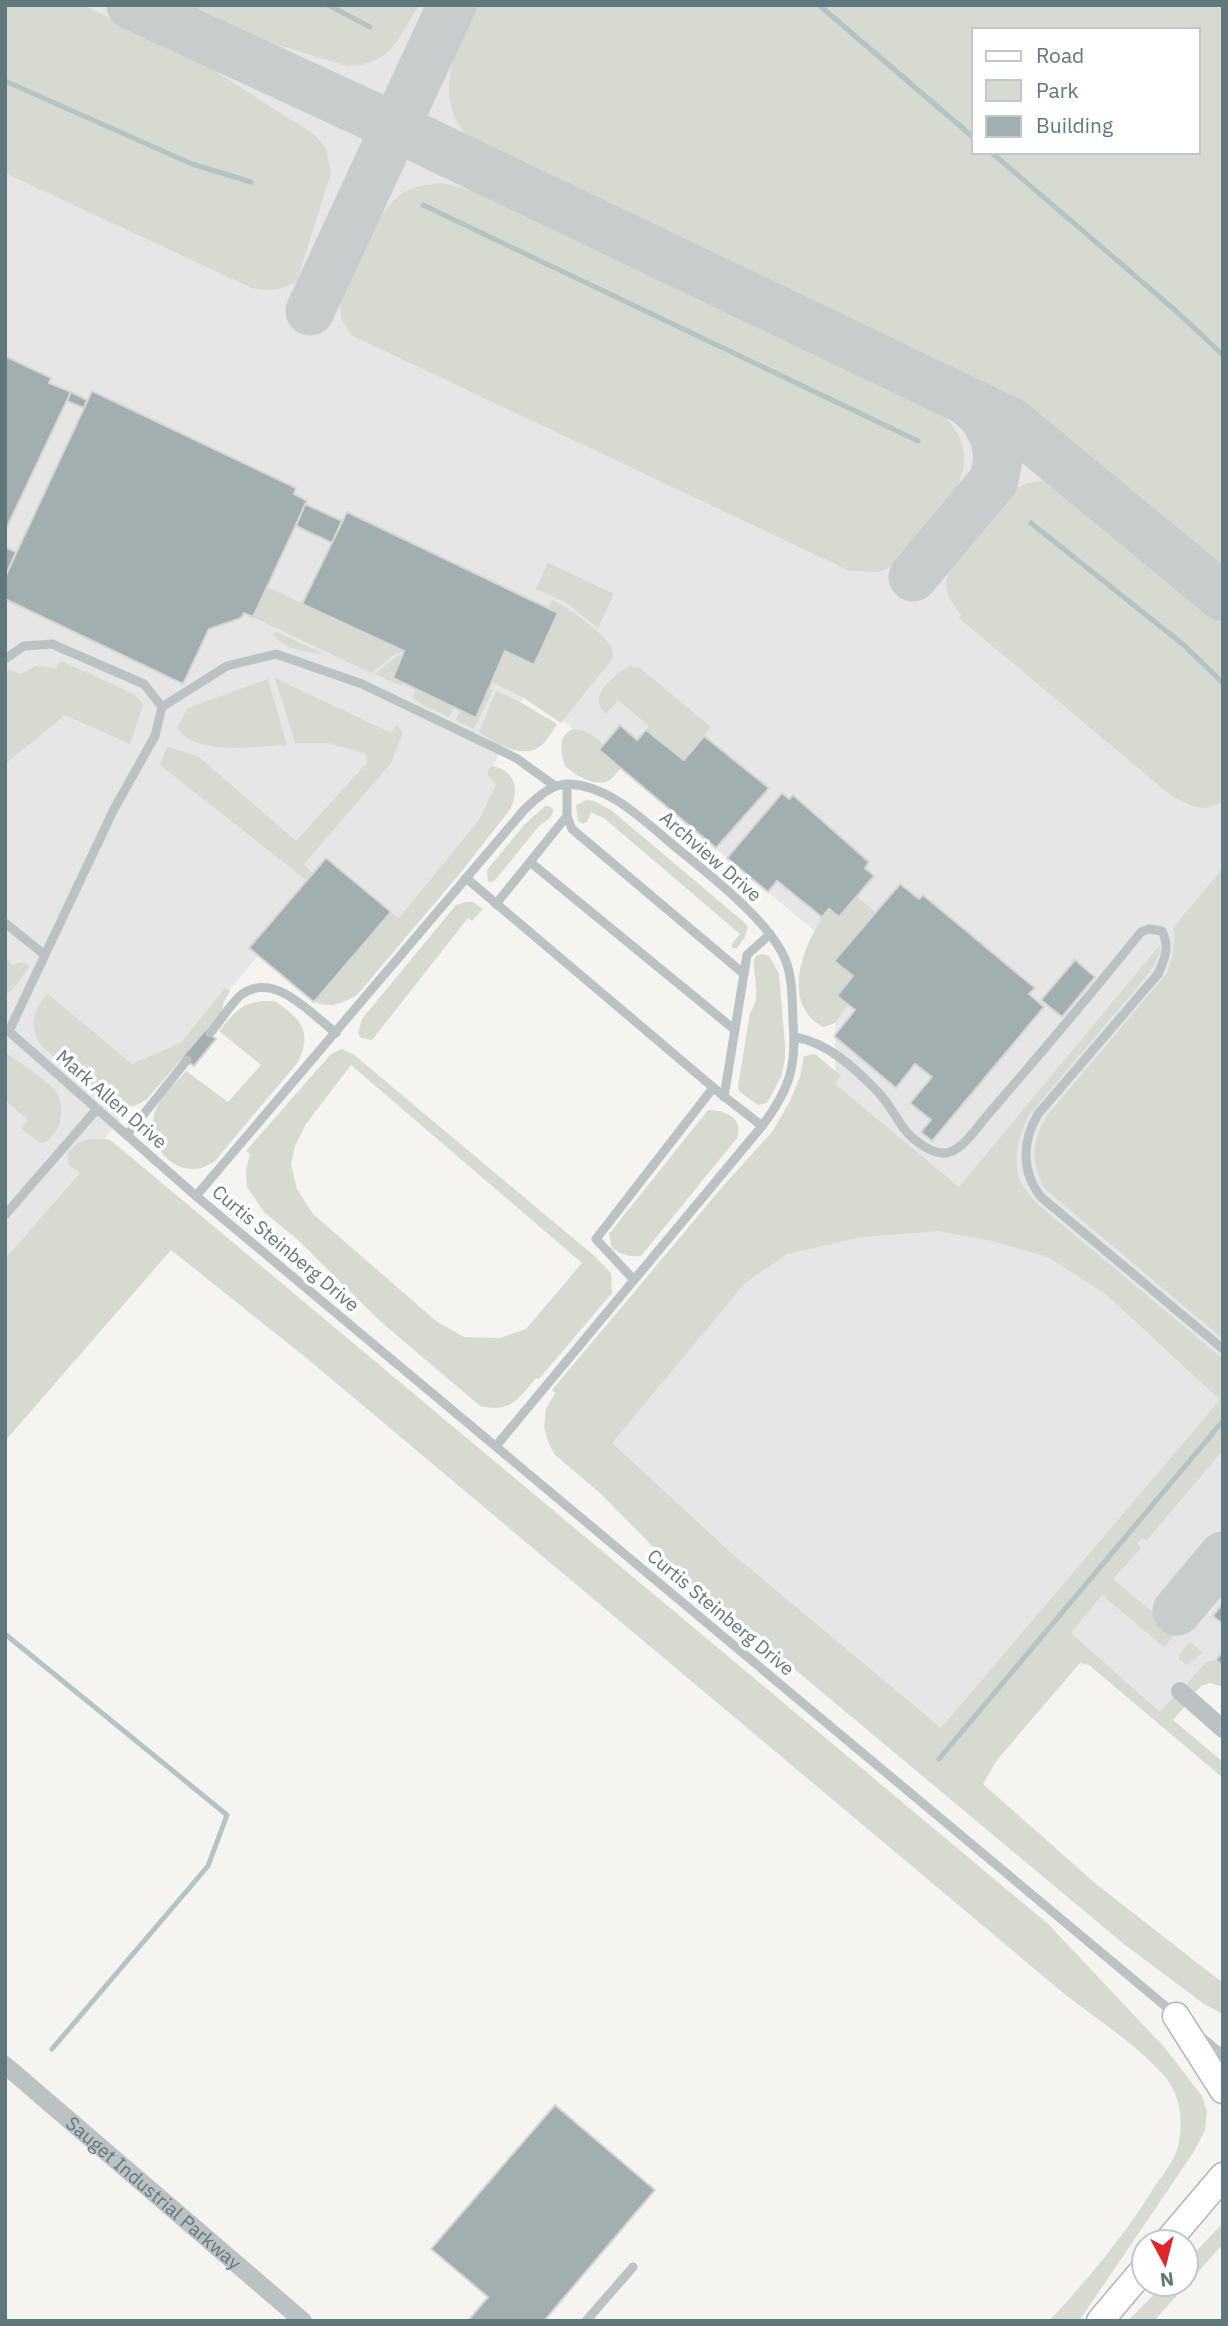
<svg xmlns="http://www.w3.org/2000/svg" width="1228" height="2326" viewBox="0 0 1228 2326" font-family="'IBM Plex Sans',sans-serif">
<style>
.built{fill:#e5e6e5;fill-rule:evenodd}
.green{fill:#d6dad0;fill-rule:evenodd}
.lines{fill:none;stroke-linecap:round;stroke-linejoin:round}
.stream{stroke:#b2c4c4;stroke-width:5}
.taxiway{stroke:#c8cccc;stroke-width:49}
.building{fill:#a2afb1;stroke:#d6d6d4;stroke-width:2}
.secondary-casing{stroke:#aeb6b8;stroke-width:29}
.lane{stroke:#bbc2c4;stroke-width:9}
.street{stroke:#bbc2c4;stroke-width:18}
.secondary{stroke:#fff;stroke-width:26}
.labels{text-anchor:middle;stroke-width:7;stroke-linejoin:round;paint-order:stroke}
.street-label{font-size:19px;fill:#60777c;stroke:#fff}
</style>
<rect width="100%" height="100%" fill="#f5f4f1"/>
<path class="built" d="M5 5H1223V1666L1206 1662 1161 1713 1083 1644 979 1769 916 1717 607 1444 835 1084 836 949 541 702 524 694 493 768 512 780 404 922 390 912 314 1002 258 956 92 1153 5 1426ZM974 30H1198V152H974Z"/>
<g class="green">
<path d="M5 5H83L212 66V69L315 135 326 148 331 173 297 281C281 291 270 291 252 288L5 173Z"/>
<path d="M178 5H419C398 39 391 65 347 66L229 30Z"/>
<path d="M476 5H1223V570L1023 404 489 152C482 147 473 142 467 135 431 97 457 45 476 5ZM974 30H1198V152H974Z"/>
<path d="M441 183 470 190 472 188 930 404V406C966 429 975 462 950 498L951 500 903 557 901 556C879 581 874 569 850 571L351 335C348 328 342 323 341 316 334 287 377 212 400 195 412 186 427 185 441 183Z"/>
<path d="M1043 481 1057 484 1223 624V801C1203 814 1194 806 1174 798L959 618 961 615C945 594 940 584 956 561L954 558 1014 489 1028 483Z"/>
<path d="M548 563 614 594 598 628 565 602 536 589Z"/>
<path d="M267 587 404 651 394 655 371 673 253 617Z"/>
<path d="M552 600C567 606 606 634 612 649 614 655 612 659 608 664L561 723 522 697 492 682 505 651 534 665 558 613 548 608Z"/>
<path d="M275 631 325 655C307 651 286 651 273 635Z"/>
<path d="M403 654 393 678 403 683 401 686 375 674 397 656Z"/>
<path d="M61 661 134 694 143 704 130 744 65 715 5 764V677L9 670 21 674 36 666 56 668Z"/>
<path d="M631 666 640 668 711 727 684 760 646 730 649 726 618 700 606 714C602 710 598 705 599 699 600 687 621 669 631 666Z"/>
<path d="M275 678 391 733 397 725 403 733 391 763 304 864 312 873 306 880 160 765 167 747 198 756 296 841 367 763 366 754 328 743H295Z"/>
<path d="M268 679 287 745C258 746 193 757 177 727L188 708Z"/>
<path d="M489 688 493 690 474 729 456 720 460 711 476 718Z"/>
<path d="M416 689 454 707 449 717 423 705 412 697Z"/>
<path d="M496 691 520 702 557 724C553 730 549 737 544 743 526 762 497 744 479 732Z"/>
<path d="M572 729C586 730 594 735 603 745L599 750 621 768C617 772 614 778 608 781 594 787 575 775 565 766 560 751 558 738 572 729Z"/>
<path d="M492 766C517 771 520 792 509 811L457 877 357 995C343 1003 330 1009 315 1002L391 912 399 918 479 820 496 784 488 776V770Z"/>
<path d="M586 800 594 801 611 810 745 923 748 927 745 937 737 948H732V944L740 934 605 819 591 812 587 822 583 824 578 821 576 805Z"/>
<path d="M545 806H549L554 810 550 818 539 826 496 879 492 882 488 881 487 870 524 825Z"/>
<path d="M1223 868V1339L1044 1188C1031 1161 1031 1144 1046 1117L1167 973C1173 957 1176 945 1173 928Z"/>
<path d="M856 896 876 912 835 960 853 976 837 996 848 1005 835 1023 823 1027C778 1003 805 939 829 909L839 917Z"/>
<path d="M466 902H473L483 909 472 921 468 918 372 1040 361 1038 358 1033 362 1019 456 905Z"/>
<path d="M1160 945 1159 955 1150 972 1029 1115C1019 1134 1012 1159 1020 1180 1023 1188 1031 1196 1036 1203L1223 1359V1450L1147 1540 1142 1538 1137 1543 1141 1548 1113 1579 1177 1632 1164 1647 1102 1595 1071 1633 1160 1712 1176 1695 1186 1705 1173 1720 1223 1762V1778L1089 1665 1080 1663 997 1760 983 1784 1096 1884 1223 1983V2014L1204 2004 1125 1945 677 1571 600 1493 554 1454 548 1441 544 1427 546 1409 555 1393 552 1390 724 1185 772 1132 790 1101 800 1077 804 1056 815 1054 841 1076 835 1084 959 1187ZM939 1231 996 1242 1048 1257 1107 1295 1220 1400 941 1728 730 1552 612 1443 745 1283 787 1254 861 1237Z"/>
<path d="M762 954 769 956 779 974 785 1045V1059L781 1077 767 1103 758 1105 740 1092 738 1087 750 1013C762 995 753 980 754 960L756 956Z"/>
<path d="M5 958 13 965 21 962 27 964 29 967 13 989 5 995Z"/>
<path d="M225 988 230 991 223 1004 222 1012 147 1099C136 1106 129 1109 116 1107L42 1047C29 1027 31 1011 48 994L132 1064 181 1043Z"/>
<path d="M275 1001C300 1019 313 1030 298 1062L215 1161C208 1165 202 1169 194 1169 167 1170 147 1140 154 1115 158 1098 175 1084 186 1071L228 1102 261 1065 219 1031C238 1008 244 1000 275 1001Z"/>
<path d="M342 1049 353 1054 592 1254 611 1273 612 1293 539 1379 536 1378C517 1400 511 1413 480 1406L380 1321 298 1240 264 1212 247 1187 246 1170 250 1154 246 1151 331 1054ZM351 1065 582 1263 526 1329 500 1338 464 1337 436 1321 313 1214 297 1189 291 1164 295 1146 306 1124Z"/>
<path d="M5 1052C16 1060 51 1083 57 1093 66 1110 61 1131 46 1142L40 1143 21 1128 28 1120 5 1100Z"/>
<path d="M708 1110C725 1110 744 1118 737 1138L641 1256C629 1257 622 1255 612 1248L609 1234Z"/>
<path d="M90 1139H107L114 1143 1048 1924 1165 2048 1202 2096 1207 2112 1205 2130 1193 2153 1079 2321H1049C1088 2279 1125 2235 1155 2186 1162 2176 1170 2166 1175 2155 1185 2131 1182 2098 1166 2078 1140 2047 1095 2018 1062 1992L304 1356 171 1250 5 1441V1259L80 1173 68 1164V1152L80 1142Z"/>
<path d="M1190 1642 1203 1653 1187 1665 1179 1659V1655Z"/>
<path d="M1216 1660 1223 1666V1687L1210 1683 1201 1686 1193 1695 1184 1687 1206 1662Z"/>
<path d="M1223 2223V2244L1154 2321H1128L1164 2284H1186V2262Z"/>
</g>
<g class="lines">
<g class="stream">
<path d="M328 5 370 27"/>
<path d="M819 5 974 138"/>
<path d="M5 81 192 164 251 182"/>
<path d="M991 152 1176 311 1223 355"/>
<path d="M423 205 918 441"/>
<path d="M1031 523 1185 646 1223 683"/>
<path d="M5 1634 227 1815 208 1866 52 2049"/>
<path d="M939 1759 1223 1421"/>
</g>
<g class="taxiway">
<path d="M131 5 395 127 1011 422 1223 597"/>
<path d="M310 311 452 5"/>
<path d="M913 577 994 480 998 459 995 438 984 417 967 401"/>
<path d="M1177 1611 1223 1556"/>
</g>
</g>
<g class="building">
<path d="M5 356 51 378 49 383 71 392 5 531Z"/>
<path d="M92 391 296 488 294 494 307 501 253 617 244 613 241 618 209 629 183 684 5 599V577Z"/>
<path d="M71 392 87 400 84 408 67 401Z"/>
<path d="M305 504 342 521 332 543 296 526Z"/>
<path d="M347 512 558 613 534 665 505 651 476 718 393 678 404 651 302 604Z"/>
<path d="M5 547 16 552 5 577Z"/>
<path d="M620 725 637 740 646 730 684 760 704 736 769 788 716 848 599 750Z"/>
<path d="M782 793 789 799 793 795 869 862 865 868 874 876 839 917 829 909 822 917 777 881 768 892 727 858Z"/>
<path d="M326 858 391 912 314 1002 249 948Z"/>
<path d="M900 884 919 899 923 895 1035 988 1029 994 1044 1007 932 1141 921 1132 931 1120 910 1103 932 1077 915 1064 896 1088 834 1036 855 1010 837 996 853 976 834 961Z"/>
<path d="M1075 960 1095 977 1062 1017 1041 1000Z"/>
<path d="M205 1030 216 1039 194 1066 182 1057Z"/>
<path d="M1223 1603V1624L1213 1616Z"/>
<path d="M1223 1651V1666L1216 1660Z"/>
<path d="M555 2105 655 2190 544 2321H468L488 2297 431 2249Z"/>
</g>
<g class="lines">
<defs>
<g id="secondary">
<path d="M1176 2016 1223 2090"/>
<path d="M1167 2242 1223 2176"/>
<path d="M1100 2321 1144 2269"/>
</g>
</defs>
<use href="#secondary" class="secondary-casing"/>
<g class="lane">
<path d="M5 659 24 646 52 644 144 684 162 707 155 736 114 809 9 1031"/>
<path d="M162 707 227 666 276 654 362 684 516 758 555 786"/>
<path d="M567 784V816L572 829 744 974"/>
<path d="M530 862 735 1030"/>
<path d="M466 878 721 1094 762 1126"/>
<path d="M496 904 567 816"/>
<path d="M5 923 45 955"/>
<path d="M5 1028 196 1196 1176 2015"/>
<path d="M210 1033C218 1024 233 1001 241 995 274 970 311 1014 336 1033"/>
<path d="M794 1037C827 1042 855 1068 877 1091 887 1101 894 1114 902 1126 910 1138 934 1158 950 1152 964 1148 981 1122 991 1111 1042 1052 1092 993 1141 932L1149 929 1162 931C1170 946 1165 959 1158 974L1038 1114C1022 1141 1021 1172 1041 1197L1223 1349"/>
<path d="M724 1097 747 955 770 934"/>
<path d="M127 1135 187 1060"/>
<path d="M196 1196 524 810C537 798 550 784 569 784 610 786 643 820 673 845 706 872 769 920 785 959 793 978 792 1001 793 1022 797 1067 789 1090 762 1126L496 1446"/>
<path d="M5 1215 97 1109"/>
<path d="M634 1280 596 1239 713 1088"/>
<path d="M1200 2036 1223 2055"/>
<path d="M586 2321 633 2267"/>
</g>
<g class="street">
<path d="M1180 1691 1223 1729"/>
<path id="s1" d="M5 2065 303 2321"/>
</g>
<use href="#secondary" class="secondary"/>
</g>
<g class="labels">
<g class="street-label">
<text transform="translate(711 856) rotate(41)" y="7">Archview Drive</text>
<text transform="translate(112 1099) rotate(41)" y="7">Mark Allen Drive</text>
<text transform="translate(286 1248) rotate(40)" y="7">Curtis Steinberg Drive</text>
<text transform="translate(721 1612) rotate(40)" y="7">Curtis Steinberg Drive</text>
<text dy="7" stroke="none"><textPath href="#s1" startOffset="196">Sauget Industrial Parkway</textPath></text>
</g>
</g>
<rect width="1228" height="2326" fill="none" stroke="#60777c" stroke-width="14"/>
<rect x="972" y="28" width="228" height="126" fill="#ffffff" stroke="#bfc9cb" stroke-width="2"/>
<rect x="986" y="51" width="35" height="10" fill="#ffffff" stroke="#bfc9cb" stroke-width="2"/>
<text x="1036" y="63" font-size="21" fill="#60777c">Road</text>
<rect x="986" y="80" width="35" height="21" fill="#d6dad0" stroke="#bfc9cb" stroke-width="2"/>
<text x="1036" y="98" font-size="21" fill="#60777c">Park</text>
<rect x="986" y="116" width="35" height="21" fill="#a2afb1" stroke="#bfc9cb" stroke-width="2"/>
<text x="1036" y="133" font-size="21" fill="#60777c">Building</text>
<g transform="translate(1165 2263) rotate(173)"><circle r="33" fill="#ffffff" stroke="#bfc9cb" stroke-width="2"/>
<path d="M0-5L12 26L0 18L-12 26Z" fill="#e02629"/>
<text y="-10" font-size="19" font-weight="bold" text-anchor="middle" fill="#60777c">N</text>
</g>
</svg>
